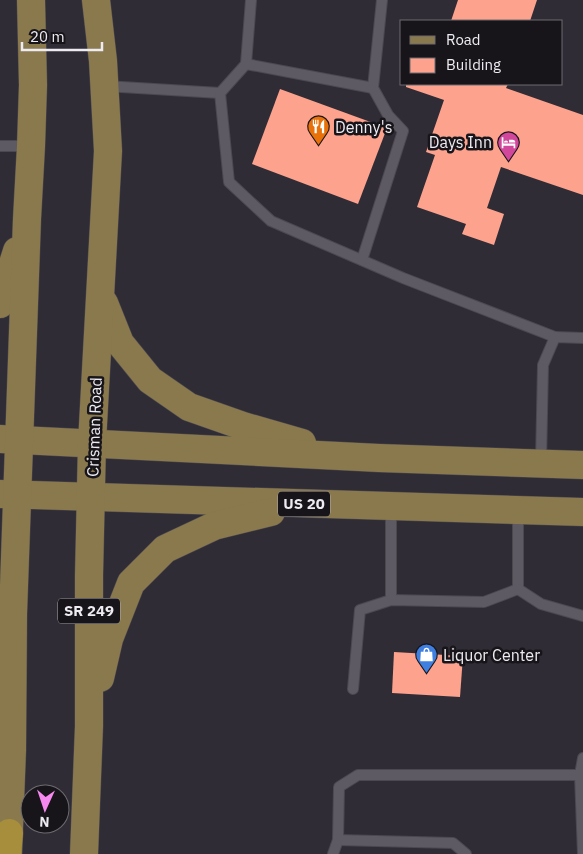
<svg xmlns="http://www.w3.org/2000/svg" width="583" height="854" viewBox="0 0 583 854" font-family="'IBM Plex Sans',sans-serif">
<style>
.building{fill:#fda28d}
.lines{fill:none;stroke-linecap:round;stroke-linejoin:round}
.service-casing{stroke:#4b4850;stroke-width:12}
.primary-casing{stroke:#4b4850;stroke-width:29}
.motorway-casing{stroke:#4b4850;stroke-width:29}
.service{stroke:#5e5a64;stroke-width:10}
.primary{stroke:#89794d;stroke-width:28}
.motorway{stroke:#a68e3d;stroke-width:28}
.labels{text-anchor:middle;stroke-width:5;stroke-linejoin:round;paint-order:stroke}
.shield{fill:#171519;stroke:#aeabb1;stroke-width:1}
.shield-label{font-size:15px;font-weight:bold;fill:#eeebf2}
.poi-label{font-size:16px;fill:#eeebf2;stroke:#171519;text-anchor:start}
.street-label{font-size:16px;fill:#eeebf2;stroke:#171519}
</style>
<rect width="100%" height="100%" fill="#302c35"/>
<g class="building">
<path d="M458 0H537L530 21H451Z"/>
<path d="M406 84H508L506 88 583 115V195L501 167 487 208 504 214 494 245 462 234 466 224 417 207 435 155 426 152 444 100 406 87Z"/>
<path d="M280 89 387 128 358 204 252 164Z"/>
<path d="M394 652 463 656 460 697 392 693Z"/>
</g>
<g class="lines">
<defs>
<g id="service">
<path d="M246 64 373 88"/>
<path d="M105 86 220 93 229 182 271 221 403 278 555 337"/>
<path d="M220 93 246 64 251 0"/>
<path d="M0 146H30"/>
<path d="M362 260 403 131 388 115 373 88 382 0"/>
<path d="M541 462 543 365 555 337 583 338"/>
<path d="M518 589V510"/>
<path d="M518 589 541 604 583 616"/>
<path d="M391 600V507"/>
<path d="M353 689 360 610 391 600 484 602 518 589"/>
<path d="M580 775 583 854"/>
<path d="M338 840 453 843 466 854"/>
<path d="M333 854 338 840 339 787 358 775H580L583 758"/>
</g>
<g id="primary">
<path d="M104 303 120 343 150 380 189 407 243 426 302 443"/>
<path d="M0 304 17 251"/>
<path d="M0 439 379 458 583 465"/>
<path d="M0 494 583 512"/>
<path d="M100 678 109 639 131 583 165 549 214 526 271 512"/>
<path d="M8 854 12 750 13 614 27 219 31 146 33 85 31 0"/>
<path d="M84 854 89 726V576L92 443 108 151 103 61 96 0"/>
</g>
<path id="motorway" d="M7 854 9 833"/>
</defs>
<use href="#service" class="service-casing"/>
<use href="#primary" class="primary-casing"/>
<use href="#motorway" class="motorway-casing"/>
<use href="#service" class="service"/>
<use href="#primary" class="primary"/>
<use href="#motorway" class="motorway"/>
</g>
<defs>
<symbol id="restaurant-pin" viewBox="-11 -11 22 30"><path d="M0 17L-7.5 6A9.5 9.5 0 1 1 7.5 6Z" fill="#e8710a" stroke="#171519"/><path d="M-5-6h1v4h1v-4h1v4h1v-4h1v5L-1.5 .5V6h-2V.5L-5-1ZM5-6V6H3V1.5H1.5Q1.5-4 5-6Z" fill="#fff"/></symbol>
<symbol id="hotel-pin" viewBox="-11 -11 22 30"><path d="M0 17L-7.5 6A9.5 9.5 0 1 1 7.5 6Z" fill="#d1479c" stroke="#171519"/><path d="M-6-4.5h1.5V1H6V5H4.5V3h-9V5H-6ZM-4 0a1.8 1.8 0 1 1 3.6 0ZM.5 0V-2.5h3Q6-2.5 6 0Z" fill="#fff"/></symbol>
<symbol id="shop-pin" viewBox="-11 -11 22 30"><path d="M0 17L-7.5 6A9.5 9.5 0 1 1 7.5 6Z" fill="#3f7fe0" stroke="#171519"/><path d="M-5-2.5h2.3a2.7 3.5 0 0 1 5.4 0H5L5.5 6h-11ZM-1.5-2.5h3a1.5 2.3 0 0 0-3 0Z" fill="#fff"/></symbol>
</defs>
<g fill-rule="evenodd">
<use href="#restaurant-pin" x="306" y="114" width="25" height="34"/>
<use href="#hotel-pin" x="496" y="130" width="25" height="34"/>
<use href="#shop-pin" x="414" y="642" width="25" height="34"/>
</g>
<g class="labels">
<g class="shield">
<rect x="278" y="491.5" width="52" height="25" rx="4"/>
<rect x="58" y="598.5" width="62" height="25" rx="4"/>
</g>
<g class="shield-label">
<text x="304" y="509">US 20</text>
<text x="89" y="616">SR 249</text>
</g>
<g class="poi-label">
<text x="335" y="133">Denny's</text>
<text x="492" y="148" text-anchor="end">Days Inn</text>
<text x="443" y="661">Liquor Center</text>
</g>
<g class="street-label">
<text transform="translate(94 427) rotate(-88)" y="6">Crisman Road</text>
</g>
</g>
<rect x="400" y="20" width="162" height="65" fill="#171519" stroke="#6d6b70"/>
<rect x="410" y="36" width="25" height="8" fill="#89794d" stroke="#6d6b70"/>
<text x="446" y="45" font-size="15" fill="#eeebf2">Road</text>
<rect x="410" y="58" width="25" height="15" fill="#fda28d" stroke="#6d6b70"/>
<text x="446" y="70" font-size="15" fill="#eeebf2">Building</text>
<g transform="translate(45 809) rotate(183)"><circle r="24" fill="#171519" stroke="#6d6b70"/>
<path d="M0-4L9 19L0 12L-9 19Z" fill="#f589ef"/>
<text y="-8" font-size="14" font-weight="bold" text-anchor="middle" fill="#eeebf2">N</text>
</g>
<path d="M22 42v8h80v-8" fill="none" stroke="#eeebf2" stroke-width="2.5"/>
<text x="30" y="42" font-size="15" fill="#eeebf2" stroke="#171519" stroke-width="4" paint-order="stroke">20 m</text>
</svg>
